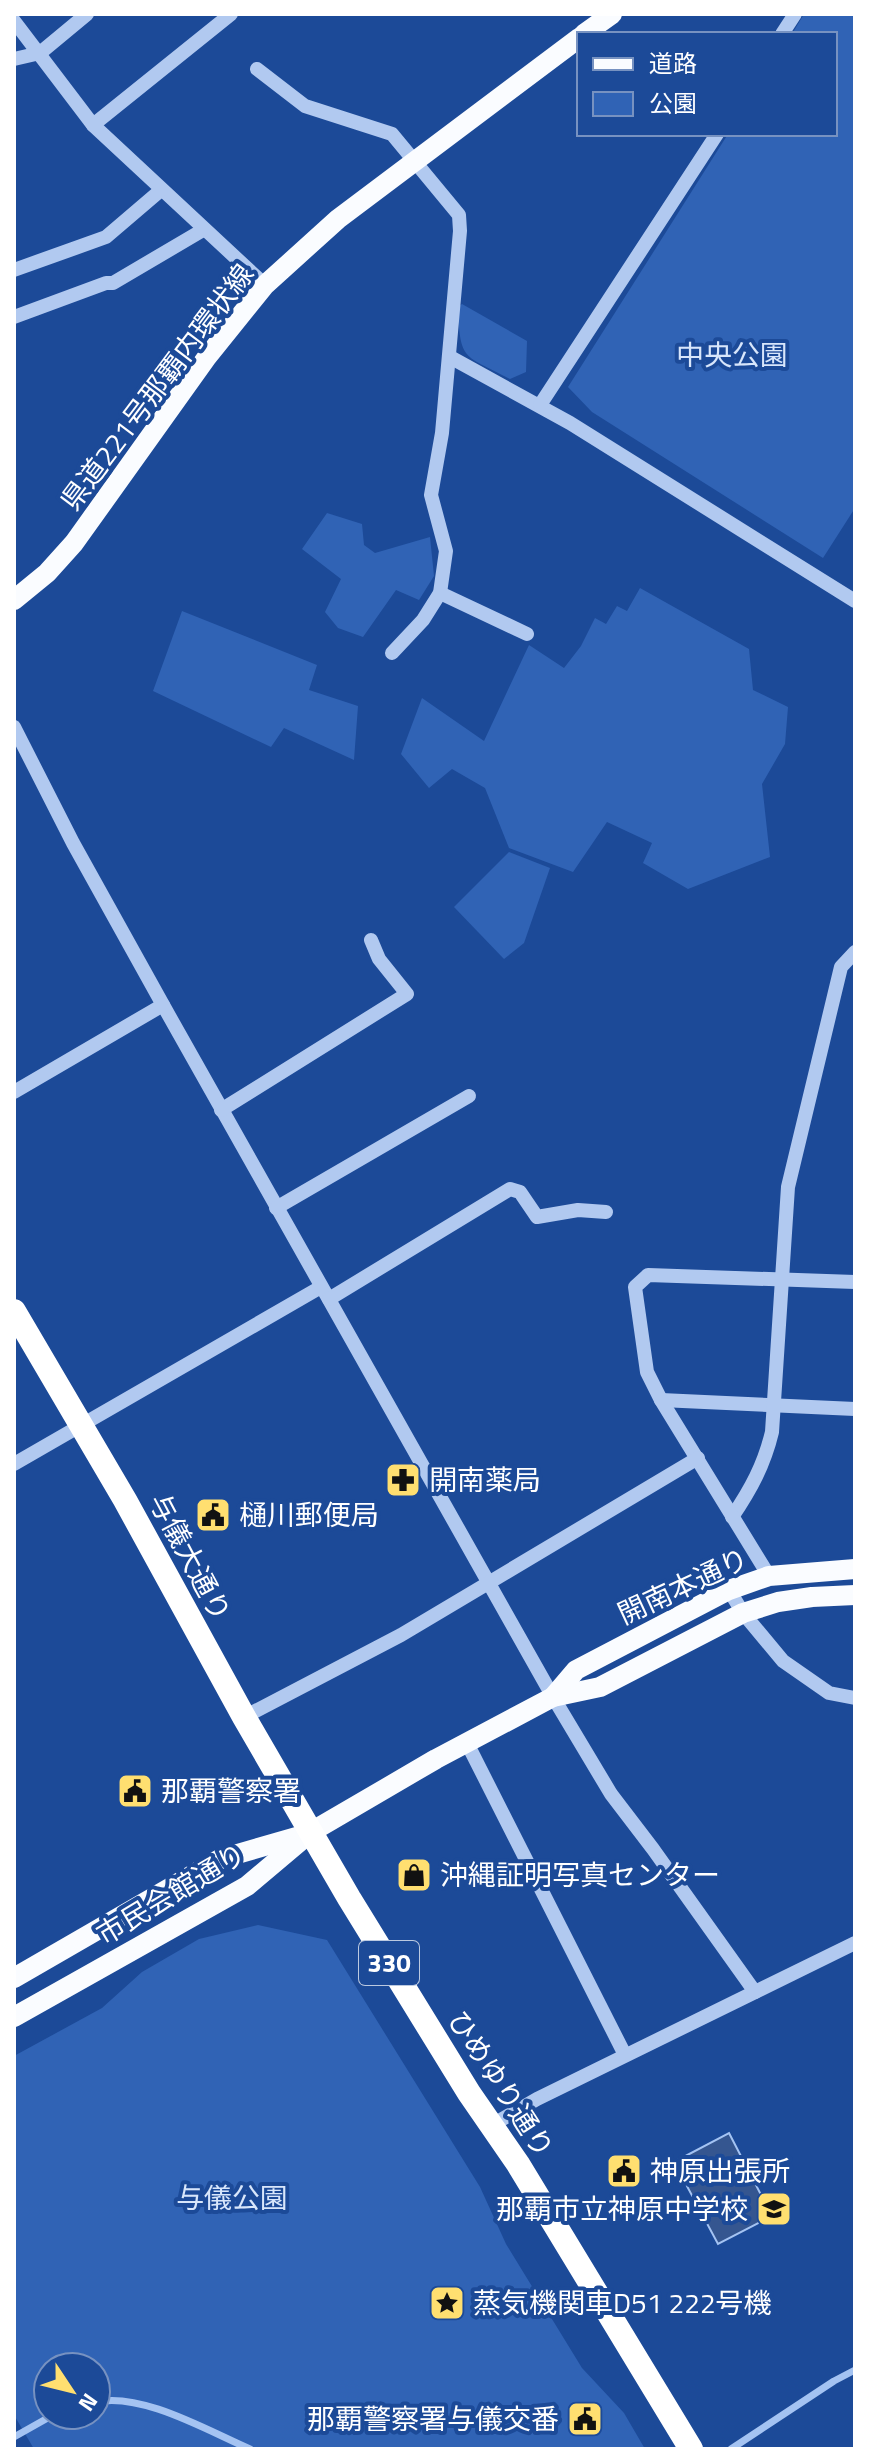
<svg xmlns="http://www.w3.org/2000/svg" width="869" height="2463" viewBox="0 0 869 2463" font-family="'Titillium Web','Noto Sans JP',sans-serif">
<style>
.green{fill:#3063b5;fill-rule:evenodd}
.water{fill:#355690;stroke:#a4c3f2;stroke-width:2}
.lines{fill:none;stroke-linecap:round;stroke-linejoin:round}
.stream{stroke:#a4c3f2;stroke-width:7}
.minor{stroke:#b1c9f0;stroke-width:14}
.major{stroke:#fafcff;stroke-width:20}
.highway{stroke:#fff;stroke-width:24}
.labels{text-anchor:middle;stroke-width:8;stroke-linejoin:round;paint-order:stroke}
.shield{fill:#1c4a98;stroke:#bbc9e0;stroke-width:2}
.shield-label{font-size:26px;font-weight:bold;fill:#fff}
.park-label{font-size:28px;fill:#d8e6fb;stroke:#1c4a98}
.street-label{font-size:28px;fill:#fff;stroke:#1c4a98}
.poi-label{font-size:28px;fill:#fff;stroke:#1c4a98;text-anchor:start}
</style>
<rect width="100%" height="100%" fill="#1c4a98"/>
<g class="green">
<path d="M804 14H855V508L823 558 592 412 568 387 728 134H835V34H792Z"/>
<path d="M462 304 527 341 526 372 510 379C463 354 460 362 458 307Z"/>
<path d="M327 513 362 524 364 545 375 553 430 537 434 576 419 600 396 590 363 637 338 628 325 612 341 579 302 549Z"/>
<path d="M640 588 749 649 753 690 788 707 785 744 762 784 770 857 688 889 643 863 652 843 607 822 573 872 509 848 485 788 452 769 429 788 401 754 422 698 484 741 529 645 564 668 581 646 595 618 606 624 617 606 627 611Z"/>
<path d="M182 611 317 665 309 690 358 706 354 760 284 728 271 747 153 691Z"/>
<path d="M509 852 550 868 524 943 504 959 454 907Z"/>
<path d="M258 1925 327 1940 480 2187 506 2244 582 2368 624 2413 645 2449H34L14 2415V2056L102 2008 142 1972 199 1939ZM96 2367V2415H48V2367Z"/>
</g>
<path class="water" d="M729 2133 772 2216 718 2244 674 2162Z"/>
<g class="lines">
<g class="stream">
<path d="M96 2402C142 2392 208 2431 250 2449"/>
<path d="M14 2437 53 2415"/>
<path d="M731 2449 834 2381 855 2370"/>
</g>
<g class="minor">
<path d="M14 21 93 125 265 285"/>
<path d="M782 34 795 14"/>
<path d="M14 59 40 53 87 14"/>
<path d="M257 69 305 106 392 134 459 215 460 231 442 433 431 495 446 551 440 593 423 620 392 653"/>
<path d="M93 125 231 14"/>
<path d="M14 270 106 237 161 190"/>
<path d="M14 317 106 283H113L203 230"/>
<path d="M450 357 570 423 855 601"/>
<path d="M540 405 717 134"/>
<path d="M440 593 527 634"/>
<path d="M14 727 73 843 163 1005 553 1697 611 1794 653 1849 755 1992"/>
<path d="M14 1092 163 1005"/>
<path d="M221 1110 407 994 379 959 371 940"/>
<path d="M276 1208 469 1096"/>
<path d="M329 1299 510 1189 520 1192 537 1217 578 1210 606 1212"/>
<path d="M661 1400 855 1409"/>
<path d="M14 1464 321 1287"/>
<path d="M732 1517C751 1489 764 1465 772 1432L788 1187 841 967 855 952"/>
<path d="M769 1576 661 1400 647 1372 635 1287 648 1275 855 1282"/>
<path d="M729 1590 743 1613 783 1661 829 1693 855 1698"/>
<path d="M244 1717 401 1635 698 1458"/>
<path d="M467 1743 625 2055"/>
<path d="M492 2125 537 2099 855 1943"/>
</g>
<g class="major">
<path d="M584 34 612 14"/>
<path d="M14 600 47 573 74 543 207 357 265 285 338 219 579 38"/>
<path d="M553 1697 576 1670 729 1590 769 1576 855 1569"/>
<path d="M14 1978 220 1859 303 1835"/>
<path d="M14 2017 247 1886 311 1832 436 1759 553 1697 600 1687 743 1613 778 1602 812 1597 855 1595"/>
</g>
<path class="highway" d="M14 1311 125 1500 244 1717 349 1898 469 2093 518 2164 691 2449"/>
</g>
<defs>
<symbol id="pharmacy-square" viewBox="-11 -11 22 22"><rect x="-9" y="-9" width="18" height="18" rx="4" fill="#ffdf70" stroke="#1c4a98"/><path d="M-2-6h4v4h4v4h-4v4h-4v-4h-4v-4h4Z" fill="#111"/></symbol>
<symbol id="civic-square" viewBox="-11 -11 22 22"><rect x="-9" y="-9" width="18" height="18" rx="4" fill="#ffdf70" stroke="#1c4a98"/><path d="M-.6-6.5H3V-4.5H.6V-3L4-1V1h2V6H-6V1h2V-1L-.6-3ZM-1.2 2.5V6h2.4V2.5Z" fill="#111"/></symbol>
<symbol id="shop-square" viewBox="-11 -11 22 22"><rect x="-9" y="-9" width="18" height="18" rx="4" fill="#ffdf70" stroke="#1c4a98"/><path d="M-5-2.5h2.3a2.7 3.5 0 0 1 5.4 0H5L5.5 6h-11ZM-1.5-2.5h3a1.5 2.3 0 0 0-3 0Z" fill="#111"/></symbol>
<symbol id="school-square" viewBox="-11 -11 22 22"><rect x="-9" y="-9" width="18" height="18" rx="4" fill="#ffdf70" stroke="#1c4a98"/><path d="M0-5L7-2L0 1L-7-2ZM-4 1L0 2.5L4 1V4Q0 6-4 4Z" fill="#111"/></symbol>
<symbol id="sight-square" viewBox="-11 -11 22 22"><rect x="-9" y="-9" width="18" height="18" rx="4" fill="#ffdf70" stroke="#1c4a98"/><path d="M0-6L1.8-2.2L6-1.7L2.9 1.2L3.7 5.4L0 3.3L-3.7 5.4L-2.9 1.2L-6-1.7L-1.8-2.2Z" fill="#111"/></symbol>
</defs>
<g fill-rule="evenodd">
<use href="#pharmacy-square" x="383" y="1460" width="40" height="40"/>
<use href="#civic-square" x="193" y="1495" width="40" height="40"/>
<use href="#civic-square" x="115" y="1771" width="40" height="40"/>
<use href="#shop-square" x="394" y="1855" width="40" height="40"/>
<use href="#civic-square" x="604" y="2151" width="40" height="40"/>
<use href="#school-square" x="754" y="2189" width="40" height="40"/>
<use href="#sight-square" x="427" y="2283" width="40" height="40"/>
<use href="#civic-square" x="565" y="2399" width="40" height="40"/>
</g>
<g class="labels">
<rect class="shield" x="359" y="1941" width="60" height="44" rx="6"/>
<g class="shield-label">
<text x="389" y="1972">330</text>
</g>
<g class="park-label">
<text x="732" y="365">中央公園</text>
<text x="232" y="2208">与儀公園</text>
</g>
<g class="street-label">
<text transform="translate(157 387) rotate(-53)" y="10">県道221号那覇内環状線</text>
<text transform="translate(190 1557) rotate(62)" y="10">与儀大通り</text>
<text transform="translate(683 1586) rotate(-25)" y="10">開南本通り</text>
<text transform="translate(171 1894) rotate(-31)" y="10">市民会館通り</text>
<text transform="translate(501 2084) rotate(57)" y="10">ひめゆり通り</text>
</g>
<g class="poi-label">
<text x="429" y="1490">開南薬局</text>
<text x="239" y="1525">樋川郵便局</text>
<text x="161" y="1801">那覇警察署</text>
<text x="440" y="1885">沖縄証明写真センター</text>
<text x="650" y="2181">神原出張所</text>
<text x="748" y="2219" text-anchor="end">那覇市立神原中学校</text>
<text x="473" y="2313">蒸気機関車D51 222号機</text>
<text x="559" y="2429" text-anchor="end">那覇警察署与儀交番</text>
</g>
</g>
<rect width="869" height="2463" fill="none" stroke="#ffffff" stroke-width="32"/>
<rect x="577" y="32" width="260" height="104" fill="#1c4a98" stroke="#7792c1" stroke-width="2"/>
<rect x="593" y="58" width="40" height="12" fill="#fafcff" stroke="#7792c1" stroke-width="2"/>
<text x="649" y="72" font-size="24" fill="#ffffff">道路</text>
<rect x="593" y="92" width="40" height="24" fill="#3063b5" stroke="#7792c1" stroke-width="2"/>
<text x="649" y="112" font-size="24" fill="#ffffff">公園</text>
<g transform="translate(72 2391) rotate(125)"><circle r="38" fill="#1c4a98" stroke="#7792c1" stroke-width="2"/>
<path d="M0-6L14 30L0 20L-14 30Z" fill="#ffdf70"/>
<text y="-12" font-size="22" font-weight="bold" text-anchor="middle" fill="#ffffff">N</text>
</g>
</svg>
